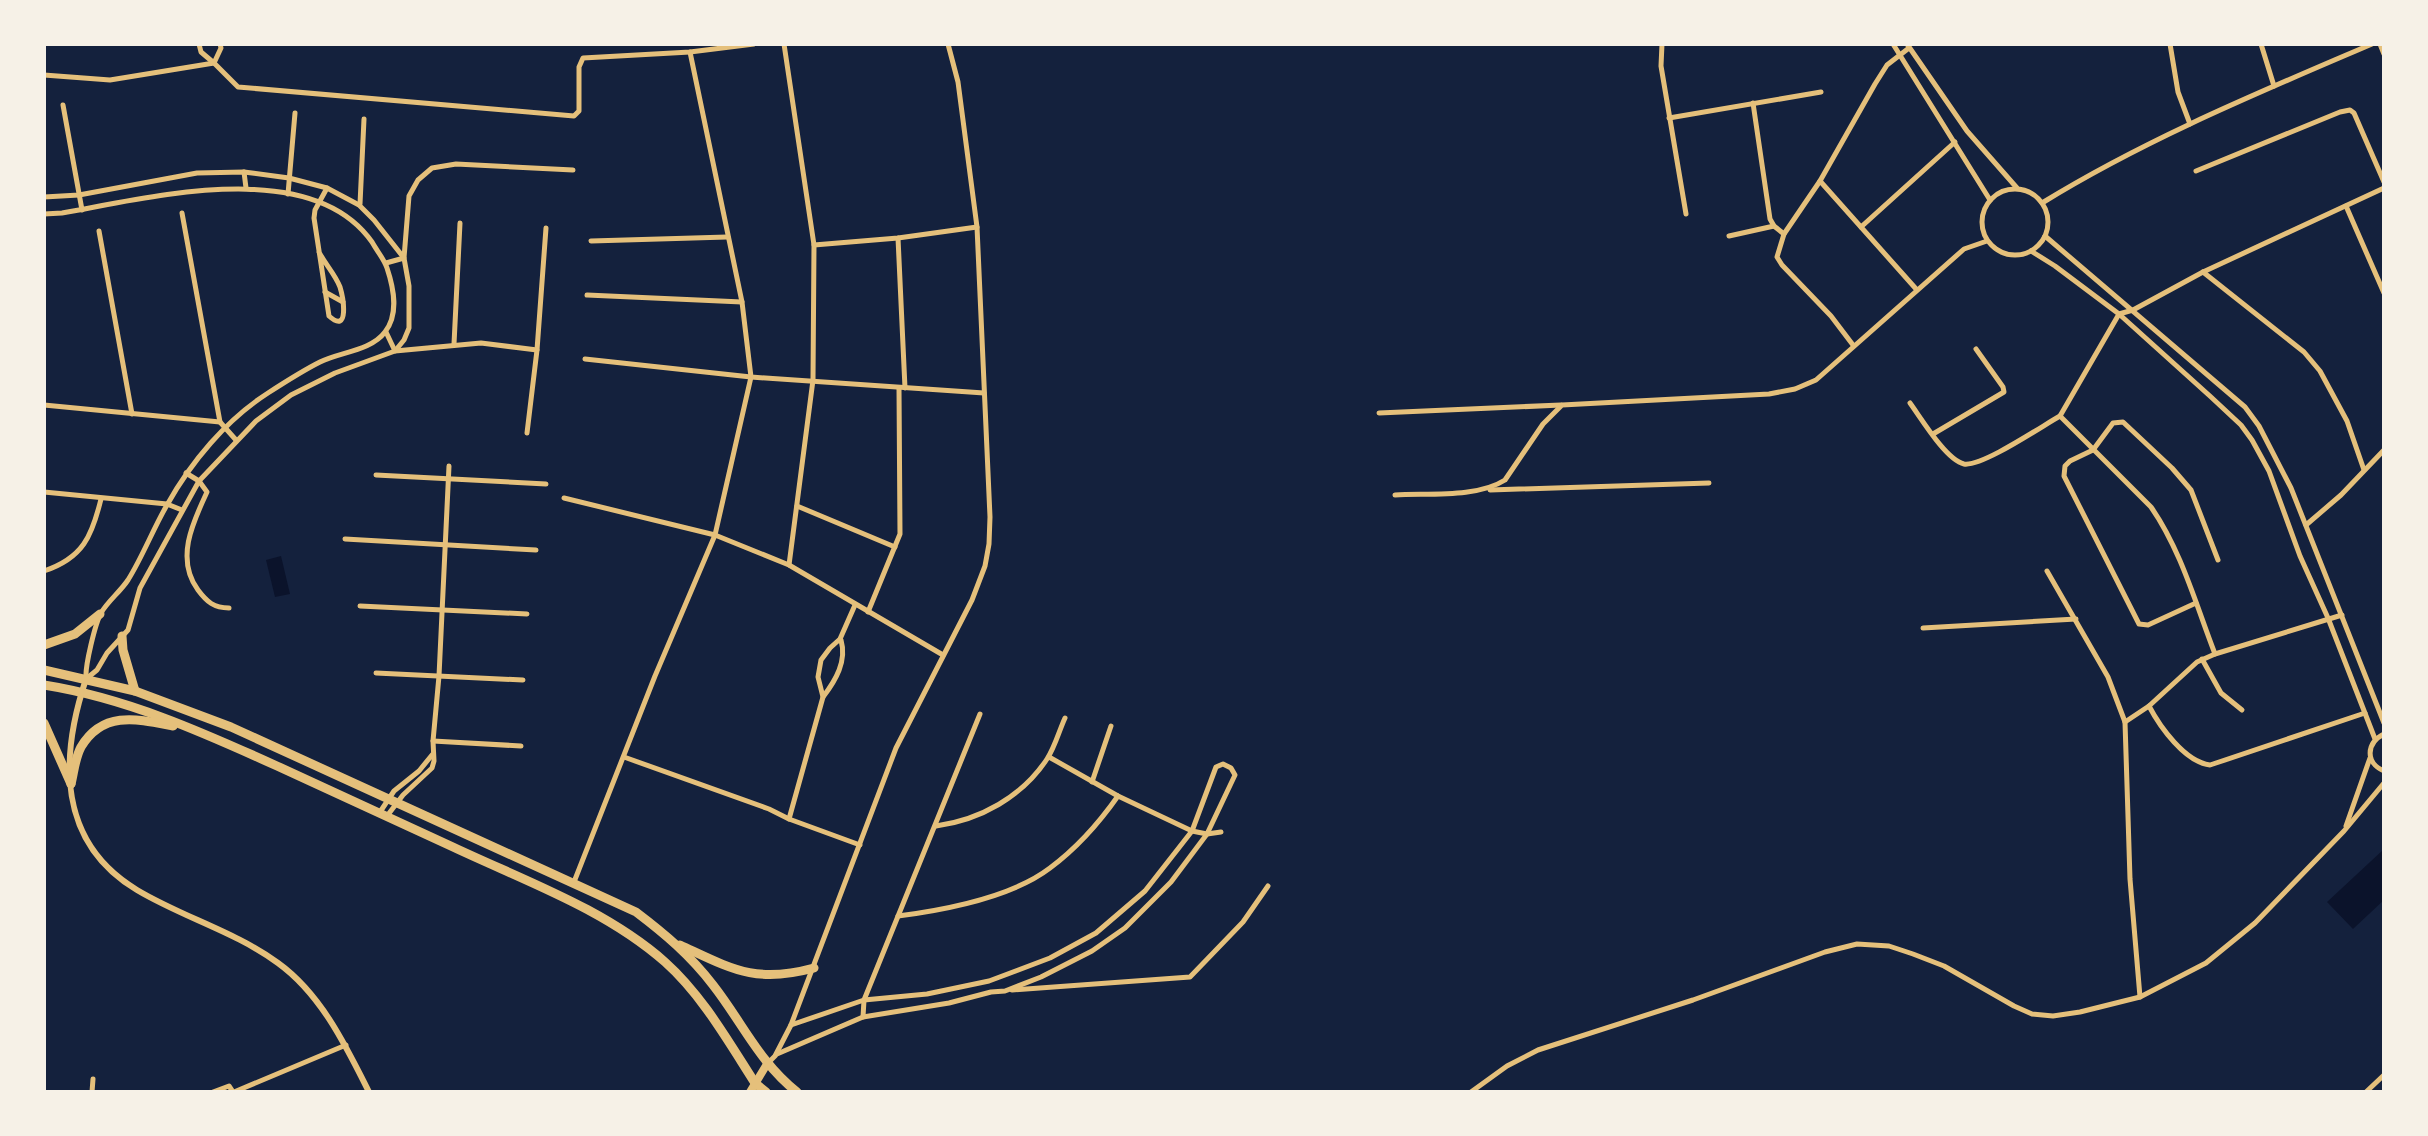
<svg xmlns="http://www.w3.org/2000/svg" width="2428" height="1136" viewBox="0 0 2428 1136" font-family="Jost,sans-serif">
<style>
.water{fill:#0b132b}
.lines{fill:none;stroke-linecap:round;stroke-linejoin:round}
.minor{stroke:#e5c07b;stroke-width:5}
.tertiary{stroke:#e5c07b;stroke-width:6}
.primary{stroke:#e5c07b;stroke-width:8}
.trunk{stroke:#e5c07b;stroke-width:9}
</style>
<rect width="100%" height="100%" fill="#14213d"/>
<g class="water">
<path d="M281 556 290 594 275 597 266 560Z"/>
<path d="M2384 849V900L2353 929 2327 902Z"/>
</g>
<g class="lines">
<g class="minor">
<path d="M199 44 201 52 214 63 221 48 220 44"/>
<path d="M784 44 814 245 813 380 789 565"/>
<path d="M1662 44 1661 66 1686 214"/>
<path d="M1893 44 1990 200"/>
<path d="M1907 44 1967 131 2017 188"/>
<path d="M2170 44 2178 92 2190 124"/>
<path d="M2261 44 2274 86"/>
<path d="M2380 44 2384 54"/>
<path d="M44 75 110 80 214 63 238 87 574 116 579 111V67L583 58 690 52 754 44"/>
<path d="M1753 103 1770 219 1774 226 1784 234"/>
<path d="M63 105 82 210"/>
<path d="M1669 118 1821 92"/>
<path d="M2196 171 2340 112 2350 110 2354 113 2384 182"/>
<path d="M244 172 246 188"/>
<path d="M1820 181 1917 290"/>
<circle cx="2015" cy="222" r="33"/>
<path d="M288 194 295 113"/>
<path d="M44 197 79 195 197 173 244 172 289 178 327 188 359 205 374 220 404 258 409 286V328L404 340 395 351 335 373 291 395 256 421 199 481 140 588 128 630 107 653 97 670 86 679"/>
<path d="M2042 203C2146 139 2260 92 2372 44"/>
<path d="M360 204 364 119"/>
<path d="M2346 206 2384 293"/>
<path d="M182 213 220 422 236 440"/>
<path d="M44 214 62 213C149 198 311 155 372 242 377 251 384 259 387 268 394 289 399 314 385 332 371 351 339 352 320 362 302 371 285 382 268 393 226 420 191 462 167 505 153 529 143 556 128 580 120 592 108 601 101 613 95 624 85 666 86 678"/>
<path d="M1861 227 1955 142"/>
<path d="M99 231 132 414"/>
<path d="M1729 236 1774 226"/>
<path d="M2045 236 2245 407 2259 426 2291 488 2384 723"/>
<path d="M898 238 905 388"/>
<path d="M591 241 727 237"/>
<path d="M814 245 898 238 977 227"/>
<path d="M2031 251 2055 266 2119 314 2211 397 2241 425 2252 440 2269 471 2300 556 2328 618 2375 739"/>
<path d="M319 252C325 264 335 274 340 287 343 297 350 335 329 316L314 218 315 210 327 188"/>
<path d="M386 263 404 258 409 196 418 180 432 168 456 164 573 170"/>
<path d="M2203 272 2304 352 2320 371 2347 421 2364 470"/>
<path d="M325 292 343 302"/>
<path d="M587 295 742 302"/>
<path d="M386 332 395 351 481 343 537 350"/>
<path d="M454 344 460 223"/>
<path d="M1853 345 1831 316 1782 265 1777 257 1784 234 1820 181 1875 84 1887 65 1909 48"/>
<path d="M585 359 751 377 984 393"/>
<path d="M1910 403C1921 418 1946 460 1964 464 1982 467 2042 426 2060 416"/>
<path d="M44 405 220 422"/>
<path d="M1379 413 1561 405"/>
<path d="M527 433 537 350 546 228"/>
<path d="M1933 434 2004 392 2003 387 1976 349"/>
<path d="M186 473 199 481 207 492C193 522 175 559 198 590 207 602 214 608 229 608"/>
<path d="M376 475 546 484"/>
<path d="M1490 490 1709 483"/>
<path d="M44 492 167 504 182 510"/>
<path d="M1395 495C1428 493 1477 498 1505 480L1543 424 1562 405 1769 394 1795 389 1816 380 1964 249 1987 241"/>
<path d="M564 498 715 535 789 565 943 655"/>
<path d="M797 506 895 547"/>
<path d="M2306 525 2341 495 2384 450"/>
<path d="M345 539 536 550"/>
<path d="M44 571C83 558 92 536 101 499"/>
<path d="M2047 571 2108 677 2125 722 2130 879 2140 997"/>
<path d="M2196 603 2148 625 2139 624 2064 476 2065 466 2070 461 2093 450 2113 423 2123 422 2172 468 2191 490 2218 560"/>
<path d="M360 606 527 614"/>
<path d="M868 612 900 534 899 388"/>
<path d="M2342 615 2215 654 2197 662 2149 706C2160 727 2185 762 2210 765L2365 713"/>
<path d="M1923 628 2076 619"/>
<path d="M2215 654C2196 605 2181 550 2151 507L2060 416 2119 314 2133 310 2203 272 2384 188"/>
<path d="M2202 659 2221 693 2242 710"/>
<path d="M376 673 523 680"/>
<path d="M823 697C836 680 847 661 841 640"/>
<path d="M2125 722 2149 706"/>
<path d="M2384 734C2366 743 2365 763 2384 771"/>
<path d="M433 741 521 746"/>
<path d="M624 757 769 809 789 819 860 845"/>
<path d="M1049 757 1118 796 1192 831 1207 834 1221 832"/>
<path d="M1092 782 1111 726"/>
<path d="M380 812 394 791 419 771 432 755"/>
<path d="M387 816 403 795 432 768 434 761 433 741 439 676 449 466"/>
<path d="M789 819 823 697 818 677 821 660 830 648 840 639 855 605"/>
<path d="M936 826C980 820 1022 797 1047 759 1055 747 1059 731 1065 718"/>
<path d="M2346 826 2370 758"/>
<path d="M574 882 655 676 715 535 751 377 742 302 690 52"/>
<path d="M898 916C944 910 1012 897 1050 868 1077 848 1099 823 1118 796"/>
<path d="M1012 990 1190 977 1243 922 1268 886"/>
<path d="M863 1017 864 1000 980 714"/>
<path d="M777 1054 863 1017 949 1003 991 992 1005 991 1041 977 1092 951 1125 928 1171 882 1207 834 1235 775 1231 768 1223 764 1216 767 1192 831 1145 891 1096 933 1050 958 989 981 927 994 864 1000 791 1025"/>
<path d="M767 1064 775 1056 791 1025 896 748 972 600 985 566 989 544 990 517 977 227 958 82 948 44"/>
<path d="M92 1092 93 1079"/>
<path d="M213 1092 229 1086 233 1092"/>
<path d="M234 1092 346 1045"/>
<path d="M1471 1092 1507 1066 1538 1050 1693 1000 1825 952 1857 944 1889 946 1913 954 1944 966 2014 1006 2032 1014 2053 1016 2080 1012 2140 997 2206 963 2255 923 2344 831 2384 783"/>
<path d="M2366 1092 2384 1075"/>
</g>
<path class="tertiary" d="M86 679C60 757 57 842 137 890 182 917 236 932 278 963 321 994 346 1046 369 1092"/>
<path class="primary" d="M750 1092 767 1064"/>
<g class="trunk">
<path d="M122 636 123 650 135 691"/>
<path d="M44 645 75 634 100 614"/>
<path d="M44 670 135 691 231 727 636 912C665 934 690 955 713 985 742 1022 759 1062 797 1092"/>
<path d="M44 685C126 698 202 732 277 766 336 793 395 820 453 847 525 881 605 909 665 962 702 995 728 1041 755 1083L766 1092"/>
<path d="M44 723 71 784"/>
<path d="M71 784C74 772 75 758 81 747 103 710 138 719 173 726"/>
<path d="M680 945C732 969 755 984 814 968"/>
</g>
</g>
<rect width="2428" height="1136" fill="none" stroke="#f6f1e7" stroke-width="92"/>
</svg>
